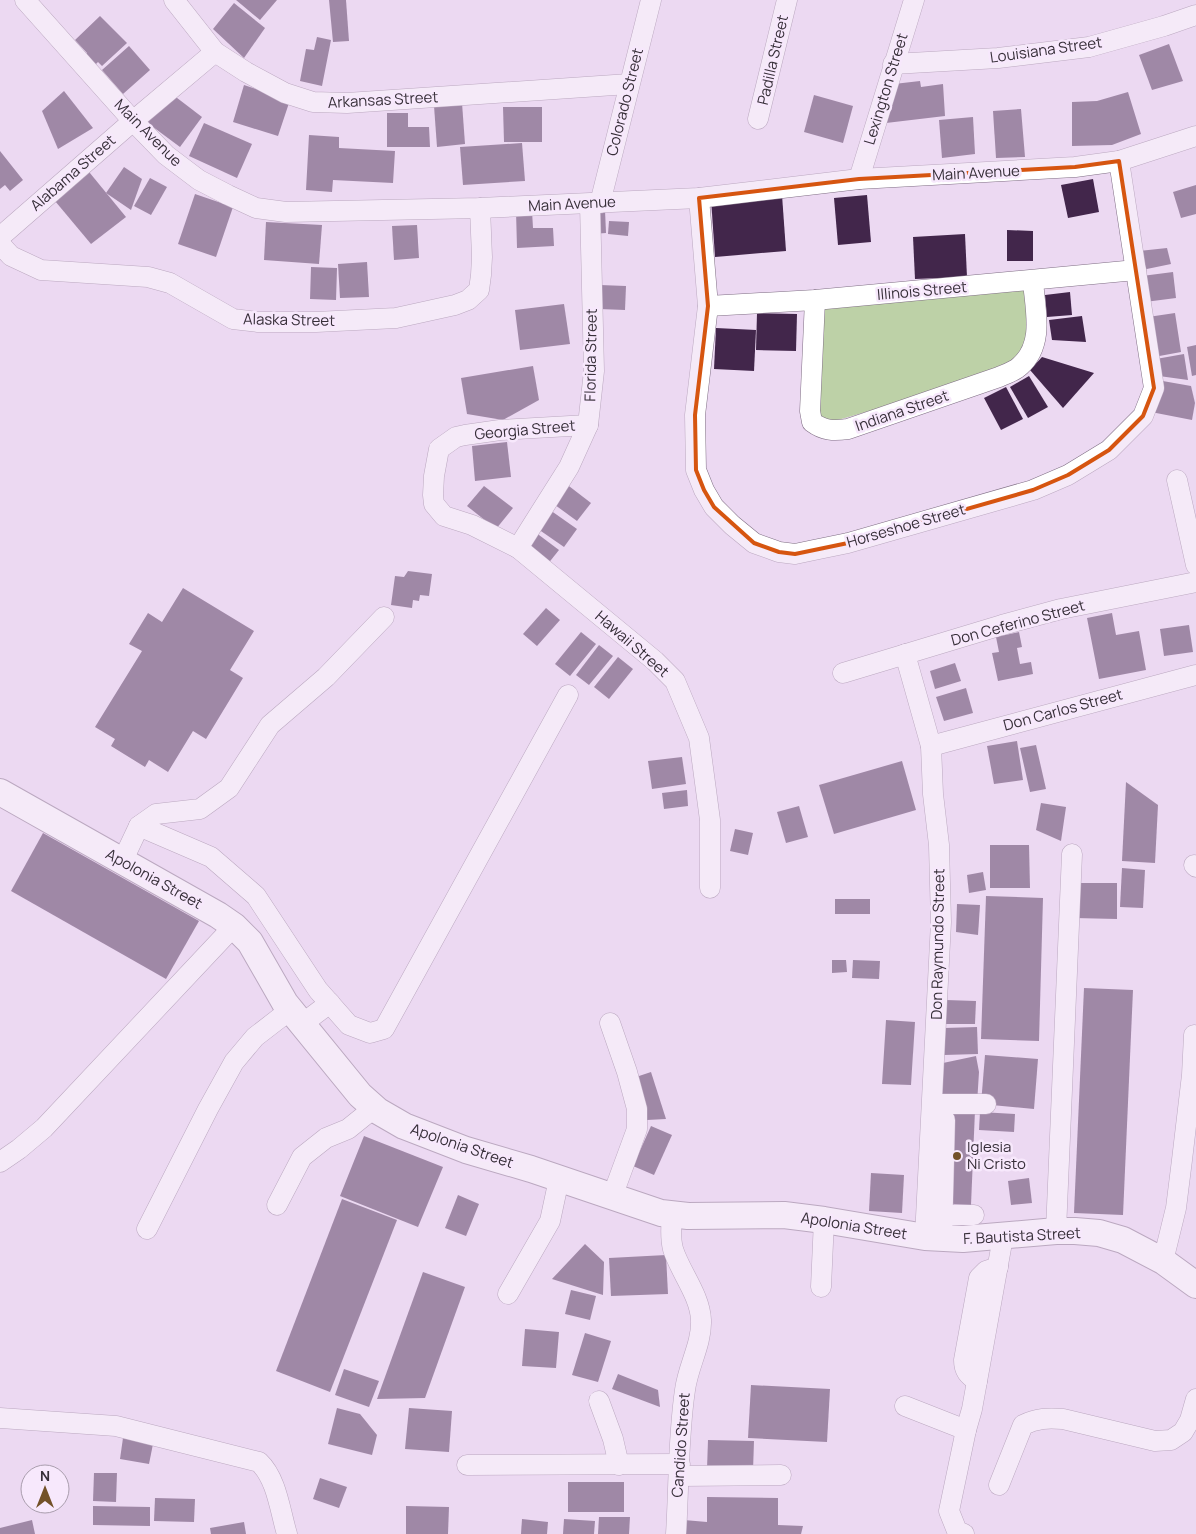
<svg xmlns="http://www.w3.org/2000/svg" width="1196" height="1534" viewBox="0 0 1196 1534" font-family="Manrope,sans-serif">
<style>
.green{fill:#bdd1a7}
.building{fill:#42264b}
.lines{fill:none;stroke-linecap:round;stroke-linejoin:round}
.minor-casing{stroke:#7f6e84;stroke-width:21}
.major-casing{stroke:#7f6e84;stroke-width:28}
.minor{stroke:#fff;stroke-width:20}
.major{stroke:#fff;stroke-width:26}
.marked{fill:none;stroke:#d65510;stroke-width:4;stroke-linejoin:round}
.poi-dot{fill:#735129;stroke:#f7e8fc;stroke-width:2}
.labels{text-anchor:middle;stroke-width:5;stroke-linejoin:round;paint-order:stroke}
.street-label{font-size:15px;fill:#372f39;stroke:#f7e8fc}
.poi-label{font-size:15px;fill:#372f39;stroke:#f7e8fc;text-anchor:start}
</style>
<rect width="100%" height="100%" fill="#ecd9f2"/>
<path class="green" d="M1030 285 1027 352 998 374 824 424 813 410 818 303Z"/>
<g class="building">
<path d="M236 0H277L260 20Z"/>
<path d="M329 0H346L349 41 333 42Z"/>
<path d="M234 3 265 28 244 58 213 29Z"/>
<path d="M100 16 127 43 102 66 98 62 94 66 86 59 87 53 75 40Z"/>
<path d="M317 37 331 40 322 86 300 81 306 49 314 50Z"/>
<path d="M1169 44 1183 81 1152 90 1139 55Z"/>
<path d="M129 46 150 70 123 94 102 70Z"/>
<path d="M920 81 921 87 943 84 945 116 886 123 894 84Z"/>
<path d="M244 85 290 100 278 136 233 122Z"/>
<path d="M64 91 93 128 58 149 42 111Z"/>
<path d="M168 91 202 117 180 147 145 121Z"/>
<path d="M1128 92 1141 134 1112 145 1072 146V102L1097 101Z"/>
<path d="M814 95 853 106 843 143 804 132Z"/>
<path d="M462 103 465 144 437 147 434 106Z"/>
<path d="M503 107H542V142H504Z"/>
<path d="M1021 109 1025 157 996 158 993 111Z"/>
<path d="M387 113H408V127H429L430 147H387Z"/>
<path d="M973 117 975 154 942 158 939 120Z"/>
<path d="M204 123 252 144 237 178 189 156Z"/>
<path d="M309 135 339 137V148L395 151 393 183 333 180 332 192 306 190Z"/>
<path d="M522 143 525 181 463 185 460 147Z"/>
<path d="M0 151 23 180 10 191 5 185 0 189Z"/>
<path d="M85 167 126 217 91 244 50 195Z"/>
<path d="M124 167 142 179 131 210 106 193Z"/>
<path d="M150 178 167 187 151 215 134 206Z"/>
<path d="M1093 179 1099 212 1068 218 1061 185Z"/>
<path d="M1196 185V214L1181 218 1173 192Z"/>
<path d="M195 194 233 207 216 257 178 244Z"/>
<path d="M782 195 786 251 715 257 711 199Z"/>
<path d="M867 195 871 242 838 245 834 198Z"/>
<path d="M605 210 606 233 592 234 591 211Z"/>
<path d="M516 211H532L533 228H553L554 246 517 248Z"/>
<path d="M609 221 629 222 628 236 608 234Z"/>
<path d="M266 222 322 225 319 264 264 260Z"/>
<path d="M417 225 419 258 394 260 392 226Z"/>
<path d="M1007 230 1033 231V261H1007Z"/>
<path d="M965 234 967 277 915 279 913 237Z"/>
<path d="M1167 248 1171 264 1142 270 1139 251Z"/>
<path d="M367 262 369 297 340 298 338 264Z"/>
<path d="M311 267 337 268 336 300 310 299Z"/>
<path d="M1173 272 1176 298 1145 302 1142 276Z"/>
<path d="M600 285 626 286 625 310 599 309Z"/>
<path d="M1070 292 1072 315 1047 317 1045 295Z"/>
<path d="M564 304 570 344 520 350 515 310Z"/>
<path d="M757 313 797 314 796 351 756 350Z"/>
<path d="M1175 313 1181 352 1154 357 1148 317Z"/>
<path d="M1082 316 1086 342 1052 340 1049 320Z"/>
<path d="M716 328 756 330 754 371 714 369Z"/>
<path d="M1196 345V375L1192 376 1187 347Z"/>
<path d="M1184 354 1188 380 1159 376 1156 359Z"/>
<path d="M1042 357 1094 373 1063 408 1030 370Z"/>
<path d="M533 366 539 400 503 420 467 414 461 378Z"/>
<path d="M1029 376 1048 407 1028 418 1010 387Z"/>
<path d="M1157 380 1191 386 1195 403 1192 420 1151 412Z"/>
<path d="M1006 387 1023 419 1001 430 984 398Z"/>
<path d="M507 442 511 477 475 481 472 446Z"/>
<path d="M565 483 591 503 577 521 551 502Z"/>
<path d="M484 486 513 508 496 529 467 506Z"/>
<path d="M550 510 577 529 564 547 538 529Z"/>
<path d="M535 532 559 550 547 565 524 546Z"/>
<path d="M408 571 432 574 429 596 420 595 419 601 413 600 412 608 391 605 395 576 404 577Z"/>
<path d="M183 588 254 631 230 670 243 678 206 739 193 731 168 772 149 760 145 767 111 746 115 739 95 727 142 651 129 644 148 613 162 622Z"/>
<path d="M546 608 560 620 537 646 523 634Z"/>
<path d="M1112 613 1116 635 1139 631 1146 670 1099 679 1087 618Z"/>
<path d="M1189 625 1193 652 1164 656 1160 629Z"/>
<path d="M581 632 596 644 570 676 555 664Z"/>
<path d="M1019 632 1022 647 1017 648 1020 664 1031 662 1033 674 998 681 992 653 999 652 996 637Z"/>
<path d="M599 645 613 656 589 685 576 675Z"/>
<path d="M618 657 633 669 609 699 594 687Z"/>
<path d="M955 663 961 681 935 689 930 671Z"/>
<path d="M966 688 973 713 944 721 936 697Z"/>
<path d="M1017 741 1023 780 994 784 987 746Z"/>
<path d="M1036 745 1046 789 1030 792 1020 748Z"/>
<path d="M682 757 686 784 652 789 648 761Z"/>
<path d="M902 761 916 810 834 834 819 785Z"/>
<path d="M1126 782 1158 805 1155 863 1122 861Z"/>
<path d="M687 790 688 806 664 809 662 793Z"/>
<path d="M1041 803 1066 807 1061 841 1036 830Z"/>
<path d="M799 806 808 837 786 843 777 812Z"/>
<path d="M735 829 753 833 748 855 730 851Z"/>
<path d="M43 833 199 921 166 979 11 891Z"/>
<path d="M990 845H1029L1030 888H990Z"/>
<path d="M1122 868 1145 870 1143 908 1120 907Z"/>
<path d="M983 872 986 890 969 893 967 875Z"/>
<path d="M1074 883H1117V919L1074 918Z"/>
<path d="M986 896 1043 898 1039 1041 981 1039Z"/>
<rect x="835" y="899" width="35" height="15"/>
<path d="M957 904 980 905 978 935 956 932Z"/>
<path d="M832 960H846L847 972 832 973Z"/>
<path d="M853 960 880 961 879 979 852 978Z"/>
<path d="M1084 988 1133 990 1123 1215 1074 1213Z"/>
<path d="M946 1000 976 1001 975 1024H945Z"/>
<path d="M886 1020 915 1022 911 1085 882 1084Z"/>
<path d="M977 1027 978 1054 944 1055V1028Z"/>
<path d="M985 1055 1038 1059 1034 1109 981 1104Z"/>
<path d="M976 1056 979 1072 977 1104 941 1102 943 1063Z"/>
<path d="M651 1072 666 1119 647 1120 633 1078Z"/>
<path d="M944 1108 975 1110 971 1205 939 1203Z"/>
<path d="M980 1112 1015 1114 1014 1132 979 1130Z"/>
<path d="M651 1126 672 1135 654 1175 633 1166Z"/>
<path d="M364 1136 443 1167 418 1227 340 1196Z"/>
<path d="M871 1173 904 1175 902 1213 869 1211Z"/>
<path d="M1029 1178 1032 1203 1011 1205 1008 1181Z"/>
<path d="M458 1195 479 1204 466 1236 445 1228Z"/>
<path d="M342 1199 397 1220 330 1392 276 1371Z"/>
<path d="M585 1244 604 1262 603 1295 552 1279Z"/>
<path d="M666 1255 668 1294 611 1296 609 1258Z"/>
<path d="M423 1272 465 1287 425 1398 377 1399Z"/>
<path d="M571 1290 596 1296 590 1320 565 1314Z"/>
<path d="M525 1329 559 1332 556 1368 522 1366Z"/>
<path d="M585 1333 611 1341 598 1382 572 1375Z"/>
<path d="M344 1369 379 1381 369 1407 335 1395Z"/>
<path d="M618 1374 658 1390 660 1407 612 1389Z"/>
<path d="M751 1385 830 1389 827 1442 748 1438Z"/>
<path d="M337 1408 360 1414 377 1435 372 1455 328 1444Z"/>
<path d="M409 1408 452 1411 449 1452 405 1449Z"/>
<path d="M123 1438 153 1444 149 1464 120 1459Z"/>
<path d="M708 1440 754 1441 753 1471 707 1469Z"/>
<path d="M94 1473H117L116 1502 93 1501Z"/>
<path d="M320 1478 347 1487 339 1508 313 1499Z"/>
<rect x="568" y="1482" width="56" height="30"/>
<path d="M707 1497 778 1498V1525L803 1526 801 1534H684V1520L707 1522Z"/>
<path d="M155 1498 195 1499 194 1522 154 1521Z"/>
<path d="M93 1506 150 1507V1526L93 1525Z"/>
<path d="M406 1506 449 1507 448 1534H406Z"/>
<path d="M599 1517H630L629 1534H598Z"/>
<path d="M522 1519 548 1522 547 1534H521Z"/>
<path d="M564 1519 595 1521 594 1534H563Z"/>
<path d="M32 1520 35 1534H0V1528Z"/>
<path d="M244 1522 246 1534H211L210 1528Z"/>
</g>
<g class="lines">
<defs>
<g id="minor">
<path d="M25 0 133 121 166 155 199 180 228 195 256 208 286 212 480 208 699 198 859 179 1075 167 1119 161 1196 136"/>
<path d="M174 0 215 52 246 72 285 93 313 102 347 103 629 84"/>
<path d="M893 64 998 58 1089 47 1164 26 1196 15"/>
<path d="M758 119 787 0"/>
<path d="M859 179 914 0"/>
<path d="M699 198 708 306 695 415 696 470 704 490 714 507 732 525 754 543 779 552 795 554 814 550 848 543 1033 490 1068 475 1109 450 1143 416 1154 388 1119 161"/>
<path d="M600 203 651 0"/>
<path d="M0 237 133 121 215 52"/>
<path d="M0 244 11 256 41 270 148 277 170 283 233 319 258 322H316L396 318 455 305 468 300 479 290 481 275 482 257 480 208"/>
<path d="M815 300 810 411 812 422C824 431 834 431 848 429L999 377C1006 374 1015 371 1020 366 1045 344 1035 309 1033 281"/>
<path d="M708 306 815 300 1136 270"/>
<path d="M588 425 500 430 465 435 456 437 439 449 434 476 433 495 434 504 444 516 472 525 518 548 655 661 675 681 699 738 710 820V888"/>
<path d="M1177 480 1196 565"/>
<path d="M518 548 569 467 588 425 594 371 590 204"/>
<path d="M905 654 931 746 933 794 939 845 941 922 925 1237"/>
<path d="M843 673 1002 625 1061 609 1196 582"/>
<path d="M931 746 1196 675"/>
<path d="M139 826 211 857 256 896 318 990 349 1025 370 1033 384 1029 568 695"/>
<path d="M122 862 139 826 156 814 200 809 229 788 270 725 326 677 384 617"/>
<path d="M1194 865 1196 867"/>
<path d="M610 1023 627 1072 637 1109V1129L612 1197"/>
<path d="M302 1024 330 1003"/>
<path d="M933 1104H986"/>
<path d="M0 1162 19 1149 44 1128 234 926"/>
<path d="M277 1205 302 1157 326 1138 348 1129 374 1108"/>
<path d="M672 1215C671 1226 670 1238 673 1249 680 1272 700 1295 701 1320 702 1344 688 1366 685 1390 678 1437 679 1486 676 1534"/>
<path d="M942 1215H974"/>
<path d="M147 1229 208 1109 234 1062 255 1037 290 1010"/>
<path d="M1056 1231 1072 854"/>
<path d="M942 1238 945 1120"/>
<path d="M1163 1261 1176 1208 1182 1160 1192 1075 1194 1035"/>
<path d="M821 1287 824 1220"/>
<path d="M508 1294 550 1221 559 1179"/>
<path d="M977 1381C968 1375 964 1371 964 1360L979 1278 986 1271 998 1267"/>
<path d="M599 1401 613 1439 619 1465"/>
<path d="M905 1406 966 1430 972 1409 1003 1237"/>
<path d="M0 1418 116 1426 259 1462C277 1479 280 1511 287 1534"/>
<path d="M467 1465 680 1464"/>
<path d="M679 1476 781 1475"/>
<path d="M999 1485 1023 1425C1037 1418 1048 1418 1063 1419L1155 1441 1171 1440 1183 1432 1190 1420 1196 1399"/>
<path d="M964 1534 957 1531 949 1511 966 1430"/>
</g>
<path id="major" d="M0 792 218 915 234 926 250 942 285 1003 360 1095 378 1111 404 1126 466 1150 531 1169 661 1213 688 1216 784 1215 824 1220 925 1237 963 1239 1056 1231H1075L1099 1233 1123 1240 1163 1261 1196 1285"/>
</defs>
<use href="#minor" class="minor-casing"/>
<use href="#major" class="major-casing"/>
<use href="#minor" class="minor"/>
<use href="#major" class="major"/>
</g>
<path d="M0 0H1196V1534H0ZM1119 161 1154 388 1143 416 1109 450 1068 475 1033 490 848 543 795 554 779 552 754 543 714 507 704 490 696 470 695 415 708 306 699 198 859 179 1075 167Z" fill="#ecd9f2" fill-opacity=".55" fill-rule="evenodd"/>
<path class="marked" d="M1119 161 1154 388 1143 416 1109 450 1068 475 1033 490 848 543 795 554 779 552 754 543 714 507 704 490 696 470 695 415 708 306 699 198 859 179 1075 167Z"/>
<circle class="poi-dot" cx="957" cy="1156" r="5"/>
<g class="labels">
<g class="street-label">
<text transform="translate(1046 50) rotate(-8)" y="5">Louisiana Street</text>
<text transform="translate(773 60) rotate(-77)" y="5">Padilla Street</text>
<text transform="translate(886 89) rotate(-73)" y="5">Lexington Street</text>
<text transform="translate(383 100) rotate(-3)" y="5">Arkansas Street</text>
<text transform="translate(625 102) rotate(-76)" y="5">Colorado Street</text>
<text transform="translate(148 133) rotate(45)" y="5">Main Avenue</text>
<text transform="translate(73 173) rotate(-41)" y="5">Alabama Street</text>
<text transform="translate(976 173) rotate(-3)" y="5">Main Avenue</text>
<text transform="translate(572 204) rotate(-3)" y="5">Main Avenue</text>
<text transform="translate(922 291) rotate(-5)" y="5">Illinois Street</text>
<text transform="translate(289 320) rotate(1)" y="5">Alaska Street</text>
<text transform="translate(591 355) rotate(-89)" y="5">Florida Street</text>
<text transform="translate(902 411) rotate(-19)" y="5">Indiana Street</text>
<text transform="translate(525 430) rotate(-5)" y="5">Georgia Street</text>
<text transform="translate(906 526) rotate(-16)" y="5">Horseshoe Street</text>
<text transform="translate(1018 623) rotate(-15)" y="5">Don Ceferino Street</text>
<text transform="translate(632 644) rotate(41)" y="5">Hawaii Street</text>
<text transform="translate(1063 710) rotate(-15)" y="5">Don Carlos Street</text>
<text transform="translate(154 879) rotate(29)" y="5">Apolonia Street</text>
<text transform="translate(938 944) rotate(-89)" y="5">Don Raymundo Street</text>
<text transform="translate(462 1146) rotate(19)" y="5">Apolonia Street</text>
<text transform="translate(854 1226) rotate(9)" y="5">Apolonia Street</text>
<text transform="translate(1022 1236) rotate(-3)" y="5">F. Bautista Street</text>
<text transform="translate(681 1445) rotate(-86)" y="5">Candido Street</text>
</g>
<g class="poi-label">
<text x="967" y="1152">Iglesia<tspan x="967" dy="17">Ni Cristo</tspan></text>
</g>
</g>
<g transform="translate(45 1489)"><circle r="24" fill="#f7e8fc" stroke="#aa9eae"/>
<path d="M0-4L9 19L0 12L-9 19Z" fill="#735129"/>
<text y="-8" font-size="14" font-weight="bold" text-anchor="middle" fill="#372f39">N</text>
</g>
</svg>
